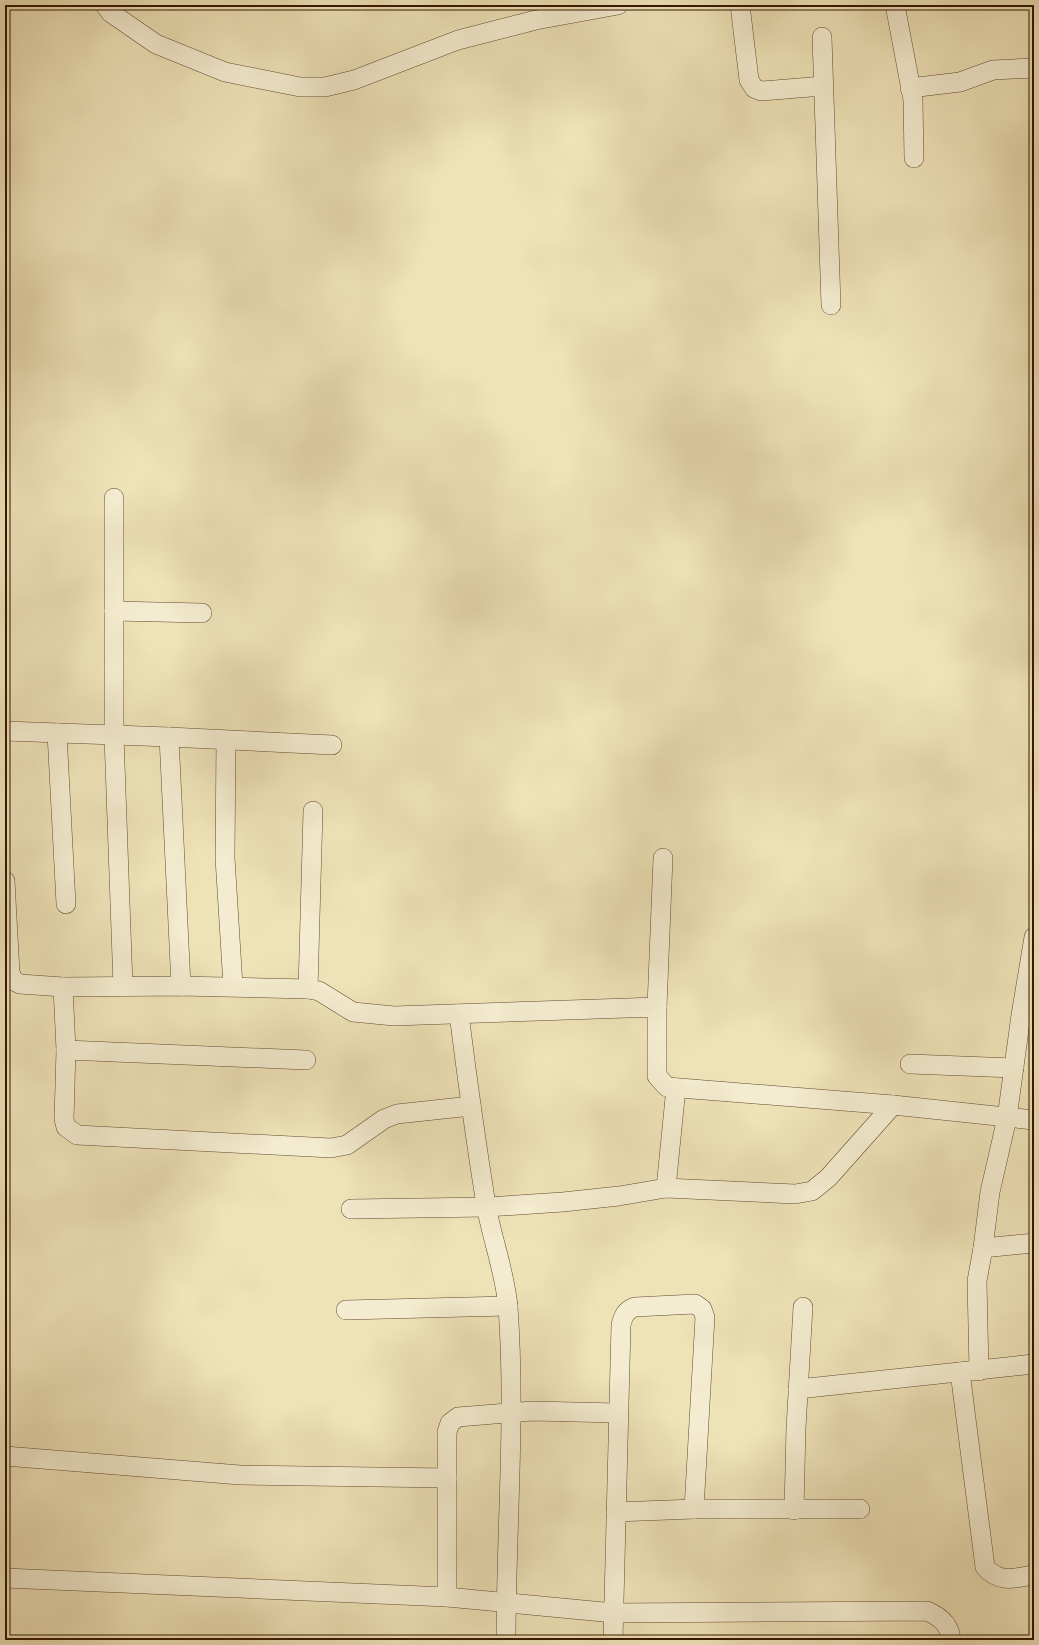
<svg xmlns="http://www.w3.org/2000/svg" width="1039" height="1645" viewBox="0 0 1039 1645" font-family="'IM FELL French Canon',serif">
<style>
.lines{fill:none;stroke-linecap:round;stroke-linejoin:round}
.minor-casing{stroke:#624a2e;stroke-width:20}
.minor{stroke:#f4ecd0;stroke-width:19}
</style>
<rect width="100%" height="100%" fill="#eee2b7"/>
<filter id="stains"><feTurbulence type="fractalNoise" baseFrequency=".005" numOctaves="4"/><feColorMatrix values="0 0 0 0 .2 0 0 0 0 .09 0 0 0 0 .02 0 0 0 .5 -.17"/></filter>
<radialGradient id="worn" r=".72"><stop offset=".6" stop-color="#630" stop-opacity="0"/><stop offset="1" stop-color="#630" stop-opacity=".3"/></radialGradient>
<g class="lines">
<defs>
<g id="minor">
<path d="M105 5 111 13 156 44 225 72 300 87H325L354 80 458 40 536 20 618 5"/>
<path d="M740 5 749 80 754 88 761 91 823 86"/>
<path d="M895 5 913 100 914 158"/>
<path d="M822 37 831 305"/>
<path d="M910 88 960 82 993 70 1034 68"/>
<path d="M114 498V736L123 986"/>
<path d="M114 611 202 613"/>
<path d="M5 731 169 737 332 745"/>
<path d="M57 733 66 904"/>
<path d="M169 737 181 986"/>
<path d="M226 740 225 858 233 986"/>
<path d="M5 881 10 973 14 981 20 984 63 987 181 986 308 989 319 991 353 1012 394 1016 657 1007V1076L667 1087 893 1105 1034 1120"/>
<path d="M63 987 66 1050 64 1119 66 1127 77 1135 331 1148 347 1145 384 1119 397 1114 471 1106"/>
<path d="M308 989 313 811"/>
<path d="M657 1007 663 858"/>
<path d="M459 1014C467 1078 476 1142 486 1205 492 1239 505 1272 508 1307 516 1417 506 1530 506 1640"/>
<path d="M66 1050 306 1060"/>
<path d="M910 1064 1014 1068"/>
<path d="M666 1188 676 1088"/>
<path d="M351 1209 487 1207 563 1202 619 1196 666 1188 795 1194 812 1191 828 1178 893 1105"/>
<path d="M983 1248 1034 1243"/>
<path d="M346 1310 508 1306"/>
<path d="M979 1371 977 1281 983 1248 990 1192 1007 1118 1021 1015 1034 937"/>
<path d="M960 1372 985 1567C1000 1584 1014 1578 1034 1575"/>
<path d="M798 1389 1034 1364"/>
<path d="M5 1456 240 1475 447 1478"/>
<path d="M794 1510 796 1428 803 1307"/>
<path d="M616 1512 694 1509H860"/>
<path d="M5 1578 447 1597 614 1613 927 1611C941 1617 950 1625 951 1640"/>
<path d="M447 1597V1432L450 1423 458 1417 532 1411 618 1413"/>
<path d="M613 1640 621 1325C623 1316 626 1310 635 1307L695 1304 702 1309 705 1317 694 1509"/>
</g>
</defs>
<use href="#minor" class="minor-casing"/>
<use href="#minor" class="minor"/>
</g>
<rect width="1039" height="1645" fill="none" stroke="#eee2b7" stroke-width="20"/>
<rect x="6" y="6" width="1027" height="1633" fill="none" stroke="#341701" stroke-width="2"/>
<rect x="10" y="10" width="1019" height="1625" fill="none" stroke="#341701"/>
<rect width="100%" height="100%" filter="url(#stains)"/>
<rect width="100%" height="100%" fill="url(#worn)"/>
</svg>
